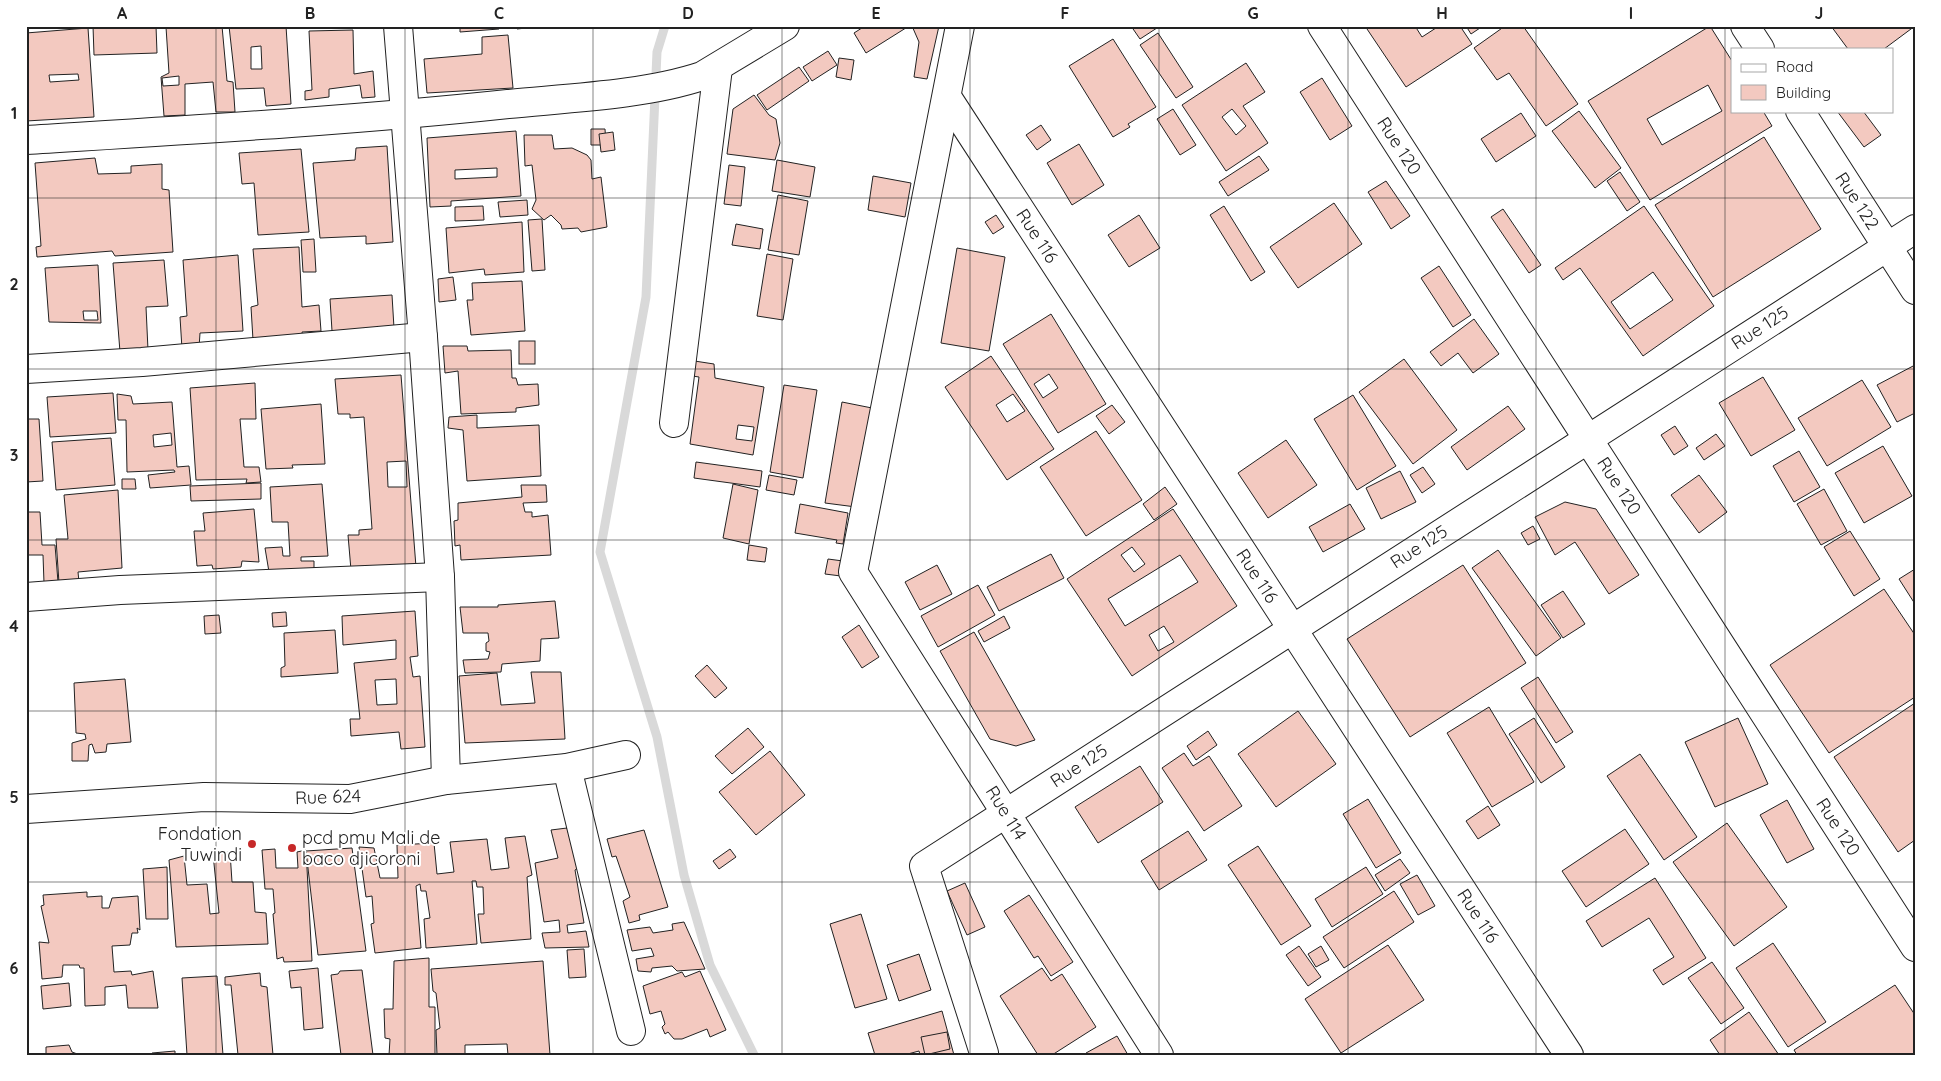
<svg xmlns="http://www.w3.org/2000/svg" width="1941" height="1081" viewBox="0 0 1941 1081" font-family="Quicksand,sans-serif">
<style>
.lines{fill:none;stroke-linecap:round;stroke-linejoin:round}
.stream{stroke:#d9d9d9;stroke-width:9}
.building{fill:#f3c9c0;stroke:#222;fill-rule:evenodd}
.minor-casing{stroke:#222;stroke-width:30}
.minor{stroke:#fff;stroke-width:28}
.grid{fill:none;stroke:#222;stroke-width:1;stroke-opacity:0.55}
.poi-dot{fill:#c62828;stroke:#fff;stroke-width:2}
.labels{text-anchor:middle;stroke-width:4;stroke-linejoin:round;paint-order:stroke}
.street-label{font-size:18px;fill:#222;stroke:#fff}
.poi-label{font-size:18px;fill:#222;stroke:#fff;text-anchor:end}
.neatline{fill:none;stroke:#222;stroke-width:2}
.grid-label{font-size:16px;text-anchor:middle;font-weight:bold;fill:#222}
</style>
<rect width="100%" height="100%" fill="#fff"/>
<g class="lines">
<path class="stream" d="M665 26 657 52 646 297 600 552 657 737 684 875 710 965 754 1055"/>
</g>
<g class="building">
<path d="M93 26H156L157 53 94 55Z"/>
<path d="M222 26 227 81 233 82 235 112H216L213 82 185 84V115L164 116 161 77 169 73 166 27ZM179 76V85L163 86 162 78Z"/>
<path d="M229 26H286L291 104 266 106 264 88 236 89ZM261 46 262 69H251V47Z"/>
<path d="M460 26H499V29L460 32Z"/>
<path d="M516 26H545L517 29Z"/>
<path d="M865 26H909L866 53 854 33Z"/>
<path d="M912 26H939L927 79 914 77 919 42Z"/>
<path d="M1131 26H1160L1140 39Z"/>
<path d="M1365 26H1415L1422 37 1439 26H1460L1472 44 1406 87Z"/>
<path d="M1466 26H1483L1471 34Z"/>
<path d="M1505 26H1523L1578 104 1546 126 1509 73 1497 80 1474 48Z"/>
<path d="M1710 26 1732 61V111H1763L1772 126 1650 200 1588 101ZM1708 85 1722 111 1662 145 1647 119Z"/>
<path d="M1831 26H1915L1884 49H1848Z"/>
<path d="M88 28 94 117 26 121V33ZM78 74 79 80 50 82 49 75Z"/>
<path d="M353 30 354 74 373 71 375 97 362 98 360 85 329 89V97L305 100V91L312 90 309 31Z"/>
<path d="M1158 33 1193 87 1176 98 1140 45Z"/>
<path d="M508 35 513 88 427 93 424 59 482 54V37Z"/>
<path d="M1113 39 1156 107 1128 124 1130 127 1113 137 1069 66Z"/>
<path d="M828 51 837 65 812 81 803 67Z"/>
<path d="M839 58 854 60 851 80 836 77Z"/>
<path d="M1246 63 1265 92 1243 106 1268 143 1226 171 1182 105ZM1232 109 1246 126 1236 135 1222 117Z"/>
<path d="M799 67 809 81 767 110 757 95Z"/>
<path d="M1322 78 1352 126 1330 140 1300 92Z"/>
<path d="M754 95 769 115 776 119 780 143 775 160 727 154 733 109Z"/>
<path d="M1173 109 1196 145 1180 155 1157 119Z"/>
<path d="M1579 111 1621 168 1595 188 1552 131Z"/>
<path d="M1837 111H1863L1881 135 1864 147Z"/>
<path d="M1521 113 1536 136 1496 162 1481 139Z"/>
<path d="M1041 125 1051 140 1037 150 1026 135Z"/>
<path d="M591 129H605L606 145H591Z"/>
<path d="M516 131 521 196 451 201V206L430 207 427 138ZM497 168V177L455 179V170Z"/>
<path d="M613 132 615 150 601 152 599 134Z"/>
<path d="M524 135H552L554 149 572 148 587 155 591 160 592 179 601 177 607 227 581 232 578 228 562 229 561 225 551 215 544 220 532 209 536 200 532 165 525 166Z"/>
<path d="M1764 137 1821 229 1713 297 1655 205Z"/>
<path d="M1079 144 1104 185 1072 205 1047 163Z"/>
<path d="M387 146 393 242 366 244V236L320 238 313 163 355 160 356 148Z"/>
<path d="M301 149 309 232 258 235 254 183 242 184 239 153Z"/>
<path d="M1259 156 1269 170 1228 196 1219 182Z"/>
<path d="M95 158 98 174 131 173V166L162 164V189L169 190 173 252 115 256 112 251 37 257 36 247 41 246 35 163Z"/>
<path d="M777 160 815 167 810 197 772 191Z"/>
<path d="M729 165 745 167 741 206 724 204Z"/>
<path d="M1620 172 1640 202 1627 211 1607 181Z"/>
<path d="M873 176 911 183 905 217 868 210Z"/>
<path d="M1386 181 1410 216 1391 229 1368 192Z"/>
<path d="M778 195 808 201 799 255 768 250Z"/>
<path d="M527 200 528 215 500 217 498 202Z"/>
<path d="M1334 203 1362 244 1298 288 1270 247Z"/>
<path d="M483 206 484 220 455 221V207Z"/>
<path d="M1224 206 1265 272 1251 281 1210 215Z"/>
<path d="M1644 206 1714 306 1643 356 1580 268 1563 280 1555 268ZM1653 272 1673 300 1630 329 1611 302Z"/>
<path d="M1503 209 1541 265 1529 273 1491 217Z"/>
<path d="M996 215 1004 227 993 234 985 222Z"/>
<path d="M1139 215 1160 248 1129 267 1108 235Z"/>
<path d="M542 219 545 270 532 271 528 220Z"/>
<path d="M522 222 524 272 485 275 484 269 449 273 446 228Z"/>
<path d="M736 224 763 229 760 249 732 245Z"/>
<path d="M314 239 316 272H303L301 240Z"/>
<path d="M299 247 302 307 319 305 321 331 302 332 303 338 253 340 251 307 258 305 253 249Z"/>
<path d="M957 248 1005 257 989 351 941 343Z"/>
<path d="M767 254 793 259 783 320 757 316Z"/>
<path d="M238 255 243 331 200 333 199 348 182 349 180 317 187 316 183 260Z"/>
<path d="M164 260 168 306 146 307 148 350 120 352 113 263Z"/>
<path d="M98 265 101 323 49 322 45 268ZM83 311H97L98 320H84Z"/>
<path d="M1439 266 1471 315 1453 327 1421 278Z"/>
<path d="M453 277 456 300 439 302 438 279Z"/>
<path d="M522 281 525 331 471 335 467 300H473L472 283Z"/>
<path d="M392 295 394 328 332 331 330 299Z"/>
<path d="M1051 314 1106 404 1058 433 1003 344ZM1049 374 1058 388 1043 398 1034 384Z"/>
<path d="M1474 319 1499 354 1473 373 1458 353 1441 366 1430 352Z"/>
<rect x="519" y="341" width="16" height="23"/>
<path d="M443 346H467L468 351 511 350 512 378H516L518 385 538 384 539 405 516 408V412L461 414 458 371 445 373Z"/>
<path d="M991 356 1054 449 1007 480 945 387ZM1013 394 1025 411 1007 422 996 405Z"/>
<path d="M1404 359 1457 430 1413 464 1359 392Z"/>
<path d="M688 360 714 364 715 378 764 387 753 455 690 444 699 377 686 375ZM738 425 754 427 752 441 736 439Z"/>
<path d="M1915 365V413L1897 422 1877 385Z"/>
<path d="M401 375 416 567 351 570 348 535H359V530L372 529 364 417 350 418V414H338L335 379ZM406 461 407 487H388L387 462Z"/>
<path d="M1763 377 1795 430 1751 456 1719 403Z"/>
<path d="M1862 380 1891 427 1827 466 1798 418Z"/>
<path d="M255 383 256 419H240L244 467H259L261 482 246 483 247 479 196 480 190 388Z"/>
<path d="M784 385 817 390 803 478 770 472Z"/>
<path d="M113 393 116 433 50 437 47 397Z"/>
<path d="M117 394 131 396 133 404 172 402 177 467 189 466 191 485 150 488 148 475 175 472 174 470 127 472 126 420H118ZM171 433 172 445 154 447 153 435Z"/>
<path d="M1353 395 1396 466 1357 490 1314 419Z"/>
<path d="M842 402 872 408 856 507 825 503Z"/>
<path d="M321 404 325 464 292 465 293 468 266 469 261 409Z"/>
<path d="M1112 405 1125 422 1109 434 1096 416Z"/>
<path d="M1508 406 1525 429 1467 470 1451 447Z"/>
<path d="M477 415V428L539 425 541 476 467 481 463 430 448 428 449 417Z"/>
<path d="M26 419H39L43 481 26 482Z"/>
<path d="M1675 426 1688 446 1674 455 1661 435Z"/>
<path d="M1096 431 1142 500 1086 536 1040 467Z"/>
<path d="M1716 434 1725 446 1704 460 1696 448Z"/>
<path d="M111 438 115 485 56 490 52 442Z"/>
<path d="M1286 440 1317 485 1268 518 1238 473Z"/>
<path d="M1883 446 1912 496 1864 523 1835 473Z"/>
<path d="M1799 451 1820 487 1794 502 1773 466Z"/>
<path d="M696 462 762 471 760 487 694 478Z"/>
<path d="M1423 467 1435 484 1422 493 1410 475Z"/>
<path d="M1400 471 1416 502 1381 519 1366 488Z"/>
<path d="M769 475 797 480 794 495 766 490Z"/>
<path d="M1699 475 1727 512 1699 533 1671 495Z"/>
<path d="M122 479H135L136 489H122Z"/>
<path d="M261 483V499L191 501 190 486Z"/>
<path d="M322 484 328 556 301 557V561H314V570L269 572 265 548 282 547 283 556H290L288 522H272L270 487Z"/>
<path d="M733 484 758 490 749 544 723 538Z"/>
<path d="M521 485H546L547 502 523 503 525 512H532V517L548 515 551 555 461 560 460 545 455 546 454 521 458 520V503L522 497Z"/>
<path d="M1165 487 1177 504 1154 520 1143 504Z"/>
<path d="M1824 489 1847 531 1821 545 1797 504Z"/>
<path d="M118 490 122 568 78 572 79 582 59 583 56 539H68L64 495Z"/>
<path d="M1565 502 1596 509 1639 575 1609 594 1575 542 1555 555 1535 517Z"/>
<path d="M800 504 848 513 843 544 836 543 837 540 795 533Z"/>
<path d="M1350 504 1365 529 1323 552 1309 527Z"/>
<path d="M254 509 259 562 242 561 241 567 213 569 212 565 197 566 194 531H205L203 513Z"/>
<path d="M1173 509 1237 606 1132 676 1067 579ZM1132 547 1145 564 1134 572 1121 555ZM1180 555 1198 582 1125 626 1108 599ZM1164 626 1174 642 1158 651 1149 635Z"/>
<path d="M26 512H40L42 545H55L58 582 44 583 43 555H28L26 574Z"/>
<path d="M1533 526 1540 539 1528 545 1521 533Z"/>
<path d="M1850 531 1880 579 1854 596 1824 547Z"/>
<path d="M749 545 767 548 765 562 747 560Z"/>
<path d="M1498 550 1561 638 1536 656 1472 568Z"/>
<path d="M1051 554 1064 578 999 611 987 587Z"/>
<path d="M828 559 843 561 841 576 825 574Z"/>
<path d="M937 565 952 594 920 610 905 582Z"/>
<path d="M1463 565 1526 663 1410 737 1347 639Z"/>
<path d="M1915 569V604L1899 579Z"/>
<path d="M978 585 995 615 938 647 921 616Z"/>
<path d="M1884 589 1915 635V697L1829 753 1770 665Z"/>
<path d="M1563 591 1585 624 1563 638 1541 605Z"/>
<path d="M555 601 559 638 541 639 540 661 502 664 501 672 465 673 463 660 488 659 490 652 486 651V643L489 641 488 633H463L460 607H498V605Z"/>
<path d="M415 611 418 656 410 657 413 677 420 676 425 747 401 749 399 732 351 736 350 719H360L354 663 396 659V640L343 645 342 616ZM396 679 397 704 377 705 375 680Z"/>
<path d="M286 612 287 626 273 627 272 613Z"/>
<path d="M219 615 221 633 205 634 204 616Z"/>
<path d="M1004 616 1010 628 984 642 978 631Z"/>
<path d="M859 625 879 657 862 668 842 637Z"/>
<path d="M335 630 338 673 281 677V668L285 666 284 633Z"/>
<path d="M974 632 1035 740 1016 746 990 739 940 651Z"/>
<path d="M707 665 727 688 715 698 695 676Z"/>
<path d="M531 672H561L565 739 465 743 459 676 497 673 501 705 535 703Z"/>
<path d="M1538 677 1573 732 1556 743 1521 688Z"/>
<path d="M125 679 131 742 107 744 106 752 95 753 92 744 89 745 88 761H72V743L86 739 85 734 76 733 74 683Z"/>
<path d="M1915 703V840L1898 852 1834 757Z"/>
<path d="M1489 707 1534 782 1492 807 1447 733Z"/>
<path d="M1298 711 1336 764 1276 807 1238 754Z"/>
<path d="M1534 718 1565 767 1541 783 1509 734Z"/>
<path d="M1738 718 1768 784 1715 807 1685 742Z"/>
<path d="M748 728 764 747 732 774 715 756Z"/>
<path d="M1208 731 1217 745 1196 760 1187 746Z"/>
<path d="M770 751 805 795 756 835 719 792Z"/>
<path d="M1184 753 1193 766 1209 756 1242 806 1204 831 1162 768Z"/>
<path d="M1640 754 1697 837 1664 860 1607 776Z"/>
<path d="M1140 766 1163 802 1098 843 1075 807Z"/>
<path d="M1368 799 1401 853 1376 868 1343 814Z"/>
<path d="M1787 800 1814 849 1787 863 1760 815Z"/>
<path d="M1488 806 1500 825 1478 839 1466 821Z"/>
<path d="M1727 823 1787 907 1734 946 1673 862Z"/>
<path d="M567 828 578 868 575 870 584 923 567 925 568 933 586 931 589 947 545 948 542 933 560 932 559 920 544 922 535 863 558 858 551 830Z"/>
<path d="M1625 829 1649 864 1586 907 1562 871Z"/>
<path d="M644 830 668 907 639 915 640 920 629 923 623 901 630 897 616 856 612 857 607 839Z"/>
<path d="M1188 831 1207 860 1159 890 1141 861Z"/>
<path d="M525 836 532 875 527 877 531 939 481 943 478 914H484L483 887H477L476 881H472L477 944 426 948 424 919 430 918 426 891H421L420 884 416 886 421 948 375 953 371 924 374 923 372 896 366 897 359 847 374 848 380 878H398L397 845 434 843 437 874 454 872 450 842 487 839 491 870 509 868 505 838Z"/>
<path d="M1258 846 1311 926 1281 945 1228 865Z"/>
<path d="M352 848 366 951 318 955 306 851Z"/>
<path d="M275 849 276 868H298L297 852 306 850 312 961 284 962 283 957 277 959 273 914 275 913 273 889H265L262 850Z"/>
<path d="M730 849 736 857 719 869 713 861Z"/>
<path d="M230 852 232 882H253L255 912 266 913 268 944 176 947 169 860 184 856 187 885 207 884 210 914 219 913 213 854Z"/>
<path d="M1400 859 1410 873 1385 891 1375 875Z"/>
<path d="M167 867 168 919H146L143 869Z"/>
<path d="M1366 867 1383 894 1332 927 1315 899Z"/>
<path d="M1417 875 1435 906 1418 915 1400 884Z"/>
<path d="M1655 878 1706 958 1663 985 1653 970 1674 957 1649 918 1602 947 1586 921Z"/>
<path d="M965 883 985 927 967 935 947 891Z"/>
<path d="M1394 891 1414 922 1344 968 1323 937Z"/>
<path d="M87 892V897L102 896V908H109L112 898 138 896 140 930 137 928 138 933H132L130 945 112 946 114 972 131 971 132 975 153 971 158 1008H128L126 985 105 987V1005L85 1006 84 968H80L79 965H63L62 977 42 979 39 942 49 943 41 906 44 905 43 895Z"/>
<path d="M1029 895 1073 962 1051 976 1038 956 1034 958 1004 911Z"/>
<path d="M861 914 887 999 855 1008 830 924Z"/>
<path d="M684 922 705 969 677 971 672 966 652 968 651 972 638 971 636 959 654 956 651 948 632 951 627 930 650 927 653 933 673 930 672 924Z"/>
<path d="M1773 943 1826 1022 1788 1047 1736 968Z"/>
<path d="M1388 945 1424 1000 1341 1053 1305 999Z"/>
<path d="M1299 946 1321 977 1308 986 1286 955Z"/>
<path d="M1321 946 1329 960 1316 967 1308 954Z"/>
<path d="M584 949 586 977 569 978 567 950Z"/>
<path d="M919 954 931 990 899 1001 887 965Z"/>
<path d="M429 958V1007H435V1055H389L390 1039 385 1038 384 1009H393L394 961Z"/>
<path d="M543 961 550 1055H508L507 1044 465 1045V1055H437L436 1030 440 1028 436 993 433 991 431 969Z"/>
<path d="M1712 962 1744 1008 1721 1024 1688 978Z"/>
<path d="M318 968 323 1028 304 1030 301 987 291 988 289 971Z"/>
<path d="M1042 968 1051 981 1062 974 1096 1027 1052 1055H1038L1000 996Z"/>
<path d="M362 970 373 1055H341L331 975 338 974 340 971Z"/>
<path d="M700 971 726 1030 710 1037 707 1029 682 1039H674L668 1032 665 1034 662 1027 665 1024 661 1011 650 1014 643 986 682 972 685 977Z"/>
<path d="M260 973 261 986 267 987 273 1055H238L231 985H225V977Z"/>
<path d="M217 976 223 1055H187L182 978Z"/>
<path d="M69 983 71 1006 43 1009 41 986Z"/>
<path d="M1895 985 1915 1015V1055H1797L1794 1050Z"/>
<path d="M942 1011 954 1055H920L919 1051 904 1055H875L868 1033Z"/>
<path d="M1749 1012 1779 1055H1720L1710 1040Z"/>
<path d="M947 1032 950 1049 925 1055 921 1037Z"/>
<path d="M1117 1036 1128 1055H1087L1086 1053Z"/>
<path d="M69 1045 72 1052 80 1055H46V1047Z"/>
<path d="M175 1051V1055H152V1053Z"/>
</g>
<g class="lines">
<defs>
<g id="minor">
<path d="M398 26 423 337 440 577 446 780"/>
<path d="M960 26 853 572 1159 1055"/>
<path d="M1322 26 1915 947"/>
<path d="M1745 26 1760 49"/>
<path d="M947 97 1569 1055"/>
<path d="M1800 111 1915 290"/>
<path d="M26 140C187 130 348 121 508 104 569 98 645 95 702 76L785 26"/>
<path d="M26 369 142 362 423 337"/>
<path d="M674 423 718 68"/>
<path d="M26 597 120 590 440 577"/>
<path d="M567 768 631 1031"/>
<path d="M26 809 204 797 350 799 446 780 567 768 626 755"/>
<path d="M984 1053 924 866 1915 229"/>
</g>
</defs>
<use href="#minor" class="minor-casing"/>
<use href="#minor" class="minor"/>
</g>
<path class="grid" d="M216 26V1055M405 26V1055M593 26V1055M782 26V1055M970 26V1055M1159 26V1055M1348 26V1055M1536 26V1055M1725 26V1055M26 198H1915M26 369H1915M26 540H1915M26 711H1915M26 882H1915"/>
<g class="poi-dot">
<circle cx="252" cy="844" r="5"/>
<circle cx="292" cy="848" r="5"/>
</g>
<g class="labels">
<g class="street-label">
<text transform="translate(1399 146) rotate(57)" y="6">Rue 120</text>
<text transform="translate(1857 201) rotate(57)" y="6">Rue 122</text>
<text transform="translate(1037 236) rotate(57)" y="6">Rue 116</text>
<text transform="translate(1760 328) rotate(-33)" y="6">Rue 125</text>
<text transform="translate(1619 486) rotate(57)" y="6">Rue 120</text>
<text transform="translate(1419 547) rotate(-33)" y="6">Rue 125</text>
<text transform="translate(1257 576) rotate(57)" y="6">Rue 116</text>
<text transform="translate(1079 766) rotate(-33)" y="6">Rue 125</text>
<text transform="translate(328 797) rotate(-2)" y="6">Rue 624</text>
<text transform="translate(1006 813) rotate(58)" y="6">Rue 114</text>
<text transform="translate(1838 827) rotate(57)" y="6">Rue 120</text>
<text transform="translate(1478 916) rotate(57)" y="6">Rue 116</text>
</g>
<g class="poi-label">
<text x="242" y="840">Fondation<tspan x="242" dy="21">Tuwindi</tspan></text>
<text x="302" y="844" text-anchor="start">pcd pmu Mali de<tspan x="302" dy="21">baco djicoroni</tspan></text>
</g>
</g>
<rect width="1941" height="1081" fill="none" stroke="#ffffff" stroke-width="55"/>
<rect x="1731" y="48" width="162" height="65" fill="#ffffff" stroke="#a7a7a7"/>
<rect x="1741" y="64" width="25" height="8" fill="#ffffff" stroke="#a7a7a7"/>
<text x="1776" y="72" font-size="15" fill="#222222">Road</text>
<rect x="1741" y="85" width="25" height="15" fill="#f3c9c0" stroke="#a7a7a7"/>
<text x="1776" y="98" font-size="15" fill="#222222">Building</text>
<rect x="28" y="28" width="1886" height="1026" class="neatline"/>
<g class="grid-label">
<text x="122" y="19">A</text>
<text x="310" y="19">B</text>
<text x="499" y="19">C</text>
<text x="688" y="19">D</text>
<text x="876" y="19">E</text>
<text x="1065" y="19">F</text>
<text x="1253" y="19">G</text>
<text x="1442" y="19">H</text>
<text x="1631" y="19">I</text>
<text x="1819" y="19">J</text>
<text x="14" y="119">1</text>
<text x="14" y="290">2</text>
<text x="14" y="461">3</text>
<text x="14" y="632">4</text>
<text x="14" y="803">5</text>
<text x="14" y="974">6</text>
</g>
</svg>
